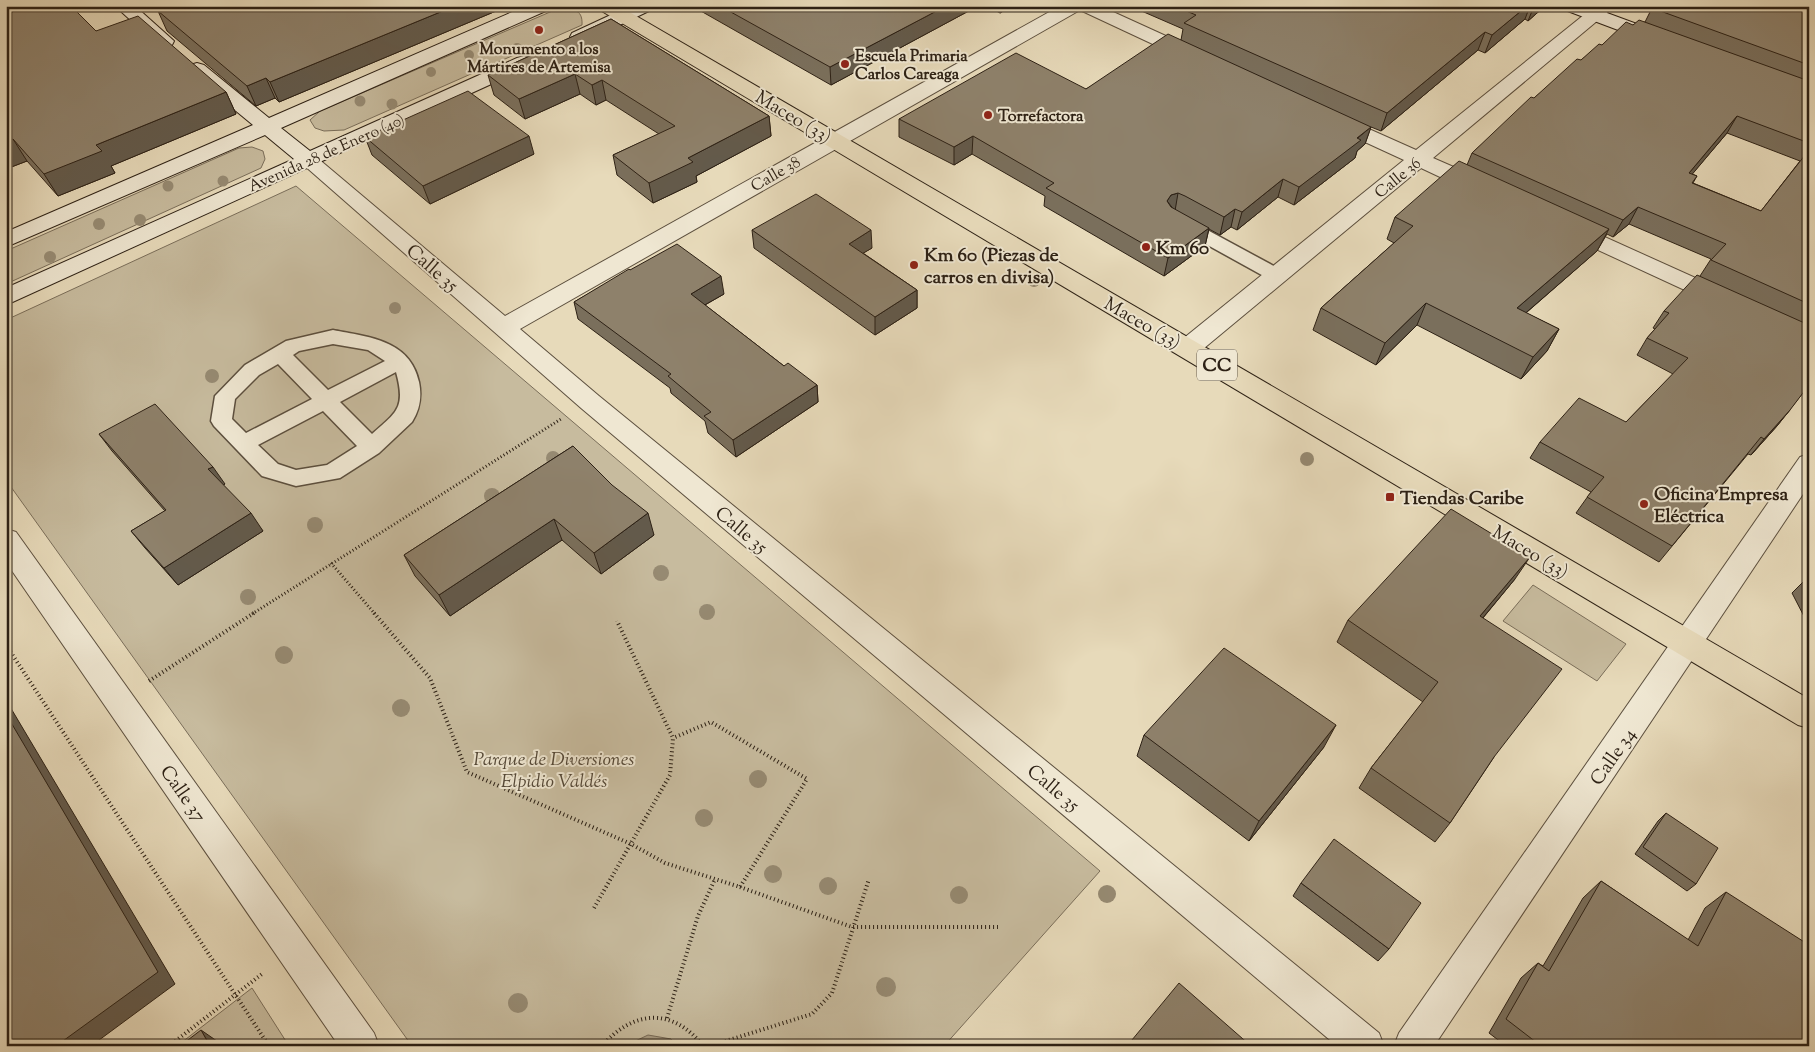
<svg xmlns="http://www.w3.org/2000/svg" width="1815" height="1052" viewBox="0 0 1815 1052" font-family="'Sorts Mill Goudy',serif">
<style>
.green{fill:#c7bb9e;stroke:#7a6e5a}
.water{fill:#a89b82;stroke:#776a56}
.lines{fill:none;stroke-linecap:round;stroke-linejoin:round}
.lane-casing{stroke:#5c4f3e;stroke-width:3}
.street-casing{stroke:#5c4f3e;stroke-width:2}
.secondary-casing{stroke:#2d2115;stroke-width:2}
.primary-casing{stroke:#2d2115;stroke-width:2}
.path-far1{stroke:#2d2115;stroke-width:3;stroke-dasharray:1 2.5;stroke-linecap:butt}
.path{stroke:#2d2115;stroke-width:4;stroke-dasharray:1 3;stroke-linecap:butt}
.lane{fill:#efe7d2;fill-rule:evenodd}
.street{fill:#efe7d2;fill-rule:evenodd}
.secondary{fill:#efe7d2;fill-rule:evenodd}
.primary{fill:#e7daba;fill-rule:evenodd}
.tree{fill:#968a72}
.wall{fill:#7a6f5c;stroke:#2d2115;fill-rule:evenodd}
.shaded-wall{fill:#635a4b;stroke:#2d2115}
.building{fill:#8e816b;stroke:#2d2115}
.poi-dot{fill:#8f2418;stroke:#efe7d2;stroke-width:2}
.labels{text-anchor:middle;stroke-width:4;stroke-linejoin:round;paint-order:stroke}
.far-poi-label{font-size:16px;font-weight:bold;fill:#2d2115;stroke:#efe7d2;text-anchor:start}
.far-street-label{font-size:16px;fill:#2d2115;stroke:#efe7d2}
.shield{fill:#efe7d2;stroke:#675c4e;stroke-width:1}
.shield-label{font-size:18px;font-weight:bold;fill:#2d2115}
.street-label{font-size:19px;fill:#2d2115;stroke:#efe7d2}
.poi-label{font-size:19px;font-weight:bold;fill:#2d2115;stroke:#efe7d2;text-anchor:start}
.park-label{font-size:19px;font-style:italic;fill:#544837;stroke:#efe7d2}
</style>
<rect width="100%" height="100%" fill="#e7daba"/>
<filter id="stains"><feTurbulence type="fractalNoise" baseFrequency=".004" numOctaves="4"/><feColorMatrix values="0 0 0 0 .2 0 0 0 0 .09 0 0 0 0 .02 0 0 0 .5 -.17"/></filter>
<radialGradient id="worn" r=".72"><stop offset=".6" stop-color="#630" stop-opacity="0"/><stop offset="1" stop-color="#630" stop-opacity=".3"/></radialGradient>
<g class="green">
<path d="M557 9C571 10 583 7 582 25L344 130 324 131 315 128 310 120 320 111Z"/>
<path d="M252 147 263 151 265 159 261 168 6 284V251L239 148Z"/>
<path d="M296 186 1100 871 944 1046H412L6 480V320Z"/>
<path d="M1533 585 1626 644 1597 681 1503 621Z"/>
<path d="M252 988 289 1046H177Z"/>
</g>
<path class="water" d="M648 1035 671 1039 677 1046H625Z"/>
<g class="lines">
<defs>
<g id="lane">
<path d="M1181 217 1187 219 1283 271 1285 275 1283 279 1276 281 1269 279 1175 227 1172 223 1175 219Z"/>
<path d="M333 330C369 337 410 340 419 382 422 397 420 409 412 422L379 453 340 478 296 486 262 476 214 426 211 421 215 396 245 365 286 341ZM333 344 368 350 385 361 328 390 293 355 299 351ZM278 364 312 399 246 433 232 419 235 399 259 375ZM396 372C406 408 397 412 372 434L340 402ZM323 411 357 446 327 465 296 470 278 464 258 445Z"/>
</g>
<g id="street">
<path d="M1060 6H1100L1201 52 1203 56 1201 60 1194 62 1187 60 1080 10 520 329 599 396 1379 1033 1384 1046H1337L581 408 298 160 301 156 308 154 315 156 505 316Z"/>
<path d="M1595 6H1615L1433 158 1488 182 1491 187 1488 192 1480 193 1472 192 1421 168 1197 354 1188 356 1179 354 1176 348 1179 342 1404 160 1328 125 1325 121 1328 117 1335 115 1342 117 1416 150Z"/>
<path d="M1567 220 1731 294 1735 299 1731 304 1723 307 1715 304 1559 232 1556 227 1559 222Z"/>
<path d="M1809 454V485L1434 1046H1394L1399 1033 1800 457Z"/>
<path d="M6 529 16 532 374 1033 379 1046H339L6 562Z"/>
</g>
<g id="secondary">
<path d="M115 6H135L174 41 172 45 165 47 158 45Z"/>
<path d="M526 6H551L548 10 281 128 310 151 517 58 524 56 531 58 534 62 531 66 6 305V288L294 159 265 135 6 247V232L253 125 190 73 187 69 190 65 197 63 204 65 269 118Z"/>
<path d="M630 6H654L651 10 586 41 579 43 572 41 570 37 572 33Z"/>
<path d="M1562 6H1588L1664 34 1666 38 1664 42 1657 44 1650 42 1565 10Z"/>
</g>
<path id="primary" d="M597 6H619L1809 699V728L1798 725 600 10Z"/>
</defs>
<use href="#lane" class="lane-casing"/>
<use href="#street" class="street-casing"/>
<use href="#secondary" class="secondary-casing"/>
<use href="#primary" class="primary-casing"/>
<g class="path-far1">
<path d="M331 563 375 614"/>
<path d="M252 614 561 419"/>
</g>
<g class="path">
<path d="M374 613 430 678 467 772 631 844 665 863 740 887 807 779 711 722 673 738"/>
<path d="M6 645 269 1046"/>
<path d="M149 681 254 613"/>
<path d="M740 887 852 927H998"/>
<path d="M594 908 670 775 673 738 617 621"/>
<path d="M667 1018 698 916 715 879"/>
<path d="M169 1046 262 974"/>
<path d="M602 1046C633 1010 673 1007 703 1046"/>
<path d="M710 1046 812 1014 832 993 869 879"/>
</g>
<use href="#lane" class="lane"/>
<use href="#street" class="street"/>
<use href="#secondary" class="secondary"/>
<use href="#primary" class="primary"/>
</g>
<g class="tree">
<circle cx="517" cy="48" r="5"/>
<circle cx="469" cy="55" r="5"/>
<circle cx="479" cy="68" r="5"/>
<circle cx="431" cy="72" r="5"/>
<circle cx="360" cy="101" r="5.5"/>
<circle cx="392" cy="104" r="5.5"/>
<circle cx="223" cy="181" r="5.5"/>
<circle cx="168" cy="186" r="5.5"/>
<circle cx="140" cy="220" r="6"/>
<circle cx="99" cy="224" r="6"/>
<circle cx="50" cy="257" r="6"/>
<circle cx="1034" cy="281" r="6"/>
<circle cx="395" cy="308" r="6"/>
<circle cx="212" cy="376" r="7"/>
<circle cx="553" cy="458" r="7"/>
<circle cx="1307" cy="459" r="7"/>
<circle cx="492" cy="496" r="8"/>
<circle cx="315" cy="525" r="8"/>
<circle cx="661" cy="573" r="8"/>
<circle cx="248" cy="597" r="8"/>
<circle cx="707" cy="612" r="8"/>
<circle cx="284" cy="655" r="9"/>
<circle cx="401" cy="708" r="9"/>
<circle cx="758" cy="779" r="9"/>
<circle cx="704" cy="818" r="9"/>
<circle cx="773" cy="874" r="9"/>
<circle cx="828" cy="886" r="9"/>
<circle cx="1107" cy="894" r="9"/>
<circle cx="959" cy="895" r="9"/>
<circle cx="886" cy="987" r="10"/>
<circle cx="518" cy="1003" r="10"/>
</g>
<g class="wall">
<path d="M6 6 96 31 226 92 236 114 111 166 115 173 58 196 27 161 6 169Z"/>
<path d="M161 6H508L279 102 275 98 256 106 167 31 158 11 164 9Z"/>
<path d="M692 6H978L831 85Z"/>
<path d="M987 6H1012L1000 13Z"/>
<path d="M1130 6H1545L1528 21 1525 19 1485 53 1478 50 1381 131 1371 127 1365 144 1357 151 1355 158 1294 205 1278 197 1237 230 1231 227 1220 235 1209 229 1205 246 1164 276 1044 206 1045 196 972 154 954 165 899 137V119L1086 89 1181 40 1183 29Z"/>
<path d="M1809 6V385L1777 426 1751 455 1748 454 1659 562 1576 513 1591 492 1530 458 1540 442 1626 422 1673 374 1637 355 1647 338 1655 329 1653 328 1664 311 1700 276 1711 259 1629 224 1613 237 1607 234 1597 251 1526 313 1559 329 1547 351 1521 379 1417 325 1376 365 1313 330 1321 308 1394 243 1387 239 1395 217 1467 165 1472 153 1534 98 1581 60 1602 45 1633 25 1645 22 1652 8ZM1727 133 1800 161 1761 211 1693 183 1697 176 1692 174Z"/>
<path d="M611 19 769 116 771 136 696 176 697 182 653 203 617 175 613 155 659 134 606 100 596 105 580 94 525 119 494 95 488 75Z"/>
<path d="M365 137 534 154 430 204 372 155Z"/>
<path d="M752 230 872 248 863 253 917 290V308L875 335 754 248Z"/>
<path d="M630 270 724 294 705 305 784 366 817 385 818 402 736 457 708 433 705 421 671 393 670 388 578 319 574 302Z"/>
<path d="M99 434 225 484 223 485 263 531 178 585 145 548 131 531 165 511 112 451Z"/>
<path d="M573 446 654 535 601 574 562 540 450 616 415 576 404 555Z"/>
<path d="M1809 576V626L1792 593Z"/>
<path d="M1515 579 1483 618 1494 757 1450 823 1435 842 1359 788 1371 768 1423 702 1337 642 1348 620Z"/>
<path d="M1144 735 1324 747 1249 841 1137 756Z"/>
<path d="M1666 813 1696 884 1687 891 1635 854 1658 821Z"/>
<path d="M1601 881 1688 940 1705 908 1726 892 1809 1046H1506L1489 1033 1521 978 1538 963 1543 966 1583 898Z"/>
<path d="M1301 883 1389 949 1378 961 1293 896Z"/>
</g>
<g class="shaded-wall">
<path d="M455 6H508L279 102 270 82Z"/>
<path d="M946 6H978L831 85 830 67Z"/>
<path d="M1001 6H1012L1000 13Z"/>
<path d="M1527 6H1530L1525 19 1485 53 1492 35Z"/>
<path d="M1534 6H1545L1528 21Z"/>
<path d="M1485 32 1478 50 1381 131 1387 113Z"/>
<path d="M575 74 580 94 525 119 519 99Z"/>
<path d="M266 78 275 98 256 106 247 86Z"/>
<path d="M602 80 606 100 596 105 592 85Z"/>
<path d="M226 92 236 114 111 166 115 173 58 196 44 174 96 145Z"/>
<path d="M769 116 771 136 696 176 697 182 653 203 649 183 688 158Z"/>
<path d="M1737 116 1727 133 1679 190 1689 173Z"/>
<path d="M1371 127 1365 144 1357 151 1355 158 1294 205 1299 187Z"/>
<path d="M529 136 534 154 430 204 423 186Z"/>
<path d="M973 136 972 154 954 165V147Z"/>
<path d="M13 139 27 161 6 169V141Z"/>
<path d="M1283 179 1278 197 1237 230 1242 212Z"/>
<path d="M1178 193 1175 211 1167 201 1171 195Z"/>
<path d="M1638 207 1629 224 1613 237 1623 220Z"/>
<path d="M1235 209 1231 227 1220 235 1224 217Z"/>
<path d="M1209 228 1205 246 1164 276 1168 258Z"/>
<path d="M1609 229 1597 251 1506 330 1517 308Z"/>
<path d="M871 230 872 248 850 261 849 244Z"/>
<path d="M721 276 724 294 694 311 691 294Z"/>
<path d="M917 290V308L875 335V317Z"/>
<path d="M1426 303 1417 325 1376 365 1385 343Z"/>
<path d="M1559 329 1547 351 1521 379 1533 357Z"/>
<path d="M817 385 818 402 736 457 733 440Z"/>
<path d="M1790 410 1777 426 1751 455 1764 439Z"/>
<path d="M213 467 225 484 220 487 208 469Z"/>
<path d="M251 513 263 531 178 585 164 568Z"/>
<path d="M648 513 654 535 601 574 594 553Z"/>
<path d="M554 519 562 540 450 616 439 595Z"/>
<path d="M1530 557 1515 579 1466 638 1480 616Z"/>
<path d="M6 700 175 984 91 1046H56L6 714Z"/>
<path d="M1336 725 1324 747 1249 841 1259 821Z"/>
<path d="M201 1030 224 1046H210Z"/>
</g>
<g class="building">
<path d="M6 6H71L96 31 138 16 226 92 96 145 102 151 44 174 13 139 6 141Z"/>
<path d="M171 6H455L270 82 266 78 247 86 158 11Z"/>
<path d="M720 6H946L830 67Z"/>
<path d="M1174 6H1527L1492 35 1485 32 1387 113 1184 23 1196 15Z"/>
<path d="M1654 6H1809V65L1652 8Z"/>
<path d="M611 19 769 116 688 158 693 162 649 183 613 155 675 126 602 80 592 85 575 74 519 99 488 75Z"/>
<path d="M1639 20 1809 81V143L1737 116 1689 173 1697 176 1692 183 1761 211 1809 150V304L1711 260 1726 244 1638 207 1623 220 1472 153 1531 97 1534 98 1577 59 1581 60 1599 44 1602 45 1626 22 1633 25Z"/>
<path d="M1168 34 1371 127 1357 138 1361 140 1299 187 1283 179 1242 212 1235 209 1224 217 1185 196 1178 193 1171 195 1167 201 1171 207 1209 228 1168 258 1046 188 1054 183 973 136 954 147 899 119 1016 53 1086 89Z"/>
<path d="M468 91 529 136 423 186 365 137Z"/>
<path d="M1459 161 1609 229 1517 308 1559 329 1533 357 1426 303 1385 343 1321 308 1413 226 1395 217Z"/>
<path d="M816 194 871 230 849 244 917 290 875 317 752 230Z"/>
<path d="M677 244 721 276 691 294 784 366 788 363 817 385 733 440 704 416 711 412 668 376 671 374 574 302 629 269 630 270Z"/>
<path d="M1697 275 1809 325V385L1790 410 1764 439 1761 437 1672 546 1587 497 1604 477 1540 442 1579 398 1626 422 1688 358 1647 338 1669 313 1664 311Z"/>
<path d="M155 404 213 467 208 469 251 513 164 568 131 531 166 510 99 434Z"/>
<path d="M573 446 612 485 648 513 594 553 554 519 439 595 404 555Z"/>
<path d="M1451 509 1530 557 1480 616 1562 669 1494 757 1450 823 1371 768 1438 682 1348 620Z"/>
<path d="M1224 648 1336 725 1259 821 1144 735Z"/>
<path d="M6 714 158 972 56 1046H6Z"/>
<path d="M1666 813 1718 848 1696 884 1643 847Z"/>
<path d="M1334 839 1421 903 1389 949 1301 883Z"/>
<path d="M1601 881 1698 946 1726 892 1809 945V1046H1541L1506 1019 1538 963 1549 971Z"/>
<path d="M1179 983 1251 1046H1127Z"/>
<path d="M201 1030 210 1046H180Z"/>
</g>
<g class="poi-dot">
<circle cx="539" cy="30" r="5"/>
<circle cx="845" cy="64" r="5"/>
<circle cx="988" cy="115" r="5"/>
<circle cx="1146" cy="247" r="5"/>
<circle cx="914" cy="265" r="5"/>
<rect x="1385" y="492" width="10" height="10" rx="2.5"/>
<circle cx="1644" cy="504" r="5"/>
</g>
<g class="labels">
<g class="far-poi-label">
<text x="539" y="54" text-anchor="middle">Monumento a los<tspan x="539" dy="18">Mártires de Artemisa</tspan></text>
<text x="855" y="61">Escuela Primaria<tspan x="855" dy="18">Carlos Careaga</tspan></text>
<text x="998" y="121">Torrefactora</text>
</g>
<g class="far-street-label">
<text transform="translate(326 152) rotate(-24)" y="6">Avenida 28 de Enero (40)</text>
<text transform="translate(775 173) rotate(-30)" y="6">Calle 38</text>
<text transform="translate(1397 177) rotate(-39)" y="6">Calle 36</text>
</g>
<rect class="shield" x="1197" y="349.5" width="40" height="31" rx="4"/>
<g class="shield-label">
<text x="1217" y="371">CC</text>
</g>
<g class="street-label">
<text transform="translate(794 116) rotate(31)" y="7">Maceo (33)</text>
<text transform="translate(433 267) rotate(41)" y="7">Calle 35</text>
<text transform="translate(1143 322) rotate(30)" y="7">Maceo (33)</text>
<text transform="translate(742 529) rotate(40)" y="7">Calle 35</text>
<text transform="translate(1531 551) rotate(31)" y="7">Maceo (33)</text>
<text transform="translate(1612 756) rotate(-55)" y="7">Calle 34</text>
<text transform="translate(1054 787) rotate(40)" y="7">Calle 35</text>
<text transform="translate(184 793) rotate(55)" y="7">Calle 37</text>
</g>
<g class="poi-label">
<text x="1156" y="254">Km 60</text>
<text x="924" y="261">Km 60 (Piezas de<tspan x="924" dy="22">carros en divisa)</tspan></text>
<text x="1654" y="500">Oficina Empresa<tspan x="1654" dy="22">Eléctrica</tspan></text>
<text x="1400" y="504">Tiendas Caribe</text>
</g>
<g class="park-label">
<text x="554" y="765">Parque de Diversiones<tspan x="554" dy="22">Elpidio Valdés</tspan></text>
</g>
</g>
<rect width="1815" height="1052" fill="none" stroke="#e7daba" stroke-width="25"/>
<rect x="8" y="8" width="1800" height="1037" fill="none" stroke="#2d2115" stroke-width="2.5"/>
<rect x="12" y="12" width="1790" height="1027" fill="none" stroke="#2d2115"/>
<rect width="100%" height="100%" filter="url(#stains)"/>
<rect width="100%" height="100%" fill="url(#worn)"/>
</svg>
